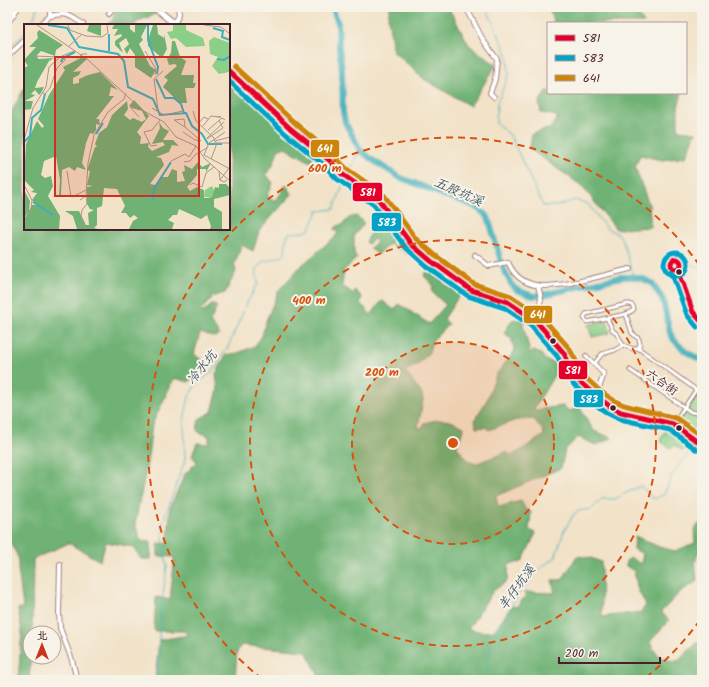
<svg xmlns="http://www.w3.org/2000/svg" width="709" height="687" viewBox="0 0 709 687" font-family="Kalam,'LXGW WenKai TC',sans-serif">
<style>
.green{fill:#8bcf88;stroke:#6a775a}
.forest{fill:#70b274;stroke:#5d6850}
.lines{fill:none;stroke-linecap:round;stroke-linejoin:round}
.stream{stroke:#3fafbb;stroke-width:1}
.river{stroke:#3fafbb;stroke-width:6}
.pedestrian-casing{stroke:#9e807a;stroke-width:5}
.minor-casing{stroke:#9e807a;stroke-width:6}
.tertiary-casing{stroke:#9e807a;stroke-width:7}
.secondary-casing{stroke:#9e807a;stroke-width:8}
.pedestrian{stroke:#fff;stroke-width:3}
.minor{stroke:#fff;stroke-width:4}
.tertiary{stroke:#fff;stroke-width:5}
.secondary{stroke:#fff;stroke-width:5.5}
.bus-1-casing{stroke:#f7f3e8;stroke-width:8}
.bus-2-casing{stroke:#f7f3e8;stroke-width:8}
.bus-3-casing{stroke:#f7f3e8;stroke-width:8}
.bus-1{stroke:#e4002b;stroke-width:5}
.bus-2{stroke:#04a2c6;stroke-width:5}
.bus-3{stroke:#cc840b;stroke-width:5}
.ring{fill:none;stroke:#d8530f;stroke-width:2;stroke-dasharray:7 5}
.bus-dot{fill:#4a1f2b;stroke:#f7f3e8;stroke-width:1.5}
.labels{text-anchor:middle;stroke-width:4;stroke-linejoin:round;paint-order:stroke}
.street-label{font-size:12px;fill:#4a1f2b;stroke:#f7f3e8}
.water-label{font-size:13px;font-style:italic;fill:#465965;stroke:#f7f3e8}
.inset-river{fill:none;stroke:#3fafbb;stroke-width:2}
.inset-road{fill:none;stroke:#af9489;stroke-width:1}
.view{fill:#c8321e;fill-opacity:0.15;stroke:#c8321e;stroke-width:2}
.inset-edge{fill:none;stroke:#4a1f2b;stroke-width:2}
.centre{fill:#d8530f;stroke:#f7f3e8;stroke-width:2}
.ring-label{font-size:12px;text-anchor:middle;font-weight:bold;fill:#d8530f;stroke:#f7f3e8;stroke-width:4;stroke-linejoin:round;paint-order:stroke}
.line-badge{stroke:#f7f3e8;stroke-width:1.5}
.badge-label{font-size:11px;text-anchor:middle;font-weight:bold;fill:#fff}
</style>
<rect width="100%" height="100%" fill="#f7f3e8"/>
<filter id="ink" filterUnits="userSpaceOnUse"><feTurbulence type="fractalNoise" baseFrequency=".025" numOctaves="2"/><feDisplacementMap in="SourceGraphic" scale="8" xChannelSelector="R" yChannelSelector="G"/><feConvolveMatrix kernelMatrix="1 2 1 2 8 2 1 2 1" color-interpolation-filters="sRGB"/></filter>
<filter id="wash" filterUnits="userSpaceOnUse"><feTurbulence type="fractalNoise" baseFrequency=".012" numOctaves="4" result="noise"/><feDisplacementMap in="SourceGraphic" scale="16" xChannelSelector="R" yChannelSelector="G"/><feGaussianBlur stdDeviation="0.9" result="paint"/><feColorMatrix in="noise" values="0 0 0 0 0 0 0 0 0 0 0 0 0 0 0 0 0 1.4 0 .05"/><feComposite in="paint" operator="in"/></filter>
<g filter="url(#wash)">
<rect width="100%" height="100%" fill="#f2e2c8"/>
<g class="green">
<path d="M607 320 610 333 592 337 588 325Z"/>
<path d="M697 393H700L702 394V415L692 430 679 422Z"/>
<path d="M667 427 690 441 683 451 674 445 671 448 660 441Z"/>
</g>
<g class="forest">
<path d="M122 7H144L156 14 138 21 135 25H106L113 20C114 13 114 9 122 7Z"/>
<path d="M390 7H448L469 45 496 65 470 106 424 79 393 51 388 17Z"/>
<path d="M552 7H624L636 12 644 23H554L550 11Z"/>
<path d="M229 81 308 148 307 153 316 158 312 163 285 147 278 150 273 165 266 174 273 183 267 196 276 201 286 185 292 194 259 231 253 251 242 245 234 265 236 271 225 293 214 296 200 311 203 312 213 304 217 307 210 322 220 335 214 337 200 333 194 354 204 362 189 382 174 378 152 425 147 464 135 524 141 541 151 542V559H141L133 547 106 542 100 561 69 543 33 559 32 633H30L31 657 29 680H18L22 631 18 609 23 607 18 569V557L7 535V120L25 87V229H229Z"/>
<path d="M548 90V93H682L678 107V130L696 132 686 157 662 160 640 155 635 167 649 205 651 227 616 229 582 186 530 149 532 134 551 128 558 116 541 113 539 102Z"/>
<path d="M389 215 399 235 437 269 435 276 443 280 442 282 456 291 458 290 462 291 444 319 449 324 432 341 429 352 425 357 417 365 405 371 422 394 423 400 418 428H423L424 423C441 418 448 419 464 427L457 447 468 460 475 464 506 452 511 455 520 451 544 435 543 431 534 419 516 420 489 430 485 427 476 428 475 419 487 400 496 375 515 351 511 338 504 333 512 320 520 319 523 317 527 319 524 321 523 325 530 353 534 351 542 355 545 360 553 362 559 367 533 410 564 406 569 411 580 408 594 431 612 438 596 445 578 437 565 450 561 468 496 496 498 507 521 501 525 509 531 512 529 530 536 533 522 562 509 564 507 581 493 591 468 629 484 632 494 631 511 607 517 606 526 596 524 592 555 593 552 580H562L577 556 591 558 601 562 602 617 641 612 646 605 638 590 634 571 626 566V561L631 558 641 564 643 554 634 549 635 536 659 547 675 551 695 543 694 529 702 521V550L699 551 695 562 697 581 680 592 661 612 669 620 650 642C656 657 663 660 678 661L698 642 702 644V680H321L306 651 241 645 237 652 235 680H155L159 640 189 635 184 631H155L154 629 156 597 170 600 174 565V557L158 556V544L168 543 170 508 185 474 197 462 192 456 197 443 209 444V436L197 431 199 419 212 412 218 390 216 374 226 355 238 353 255 346 262 336 266 321 279 290 301 266 336 236 338 232 334 229 339 225 341 226 349 218 356 216 361 220 364 224 354 235V253L357 258 344 270 342 286 354 294 355 290 362 297 360 303 371 315 381 302 383 301 394 310 399 304 429 324 446 305 432 292 433 285 424 276 429 268 391 244 388 245 378 254 370 248 377 242 374 239 368 244 366 242 373 229Z"/>
</g>
<g class="lines">
<g class="stream">
<path d="M486 7 507 54 509 74 497 103 496 123 510 135 543 206H556L575 200 588 204 607 229 619 234 623 242 634 277"/>
<path d="M32 25 37 7"/>
<path d="M7 50 25 33"/>
<path d="M348 175 357 155 363 152"/>
<path d="M687 264 700 267 702 265"/>
<path d="M157 680 160 615 167 566 163 543V522L185 460 184 420 189 397 196 384 211 373 228 347 248 301 258 283 256 271 262 262 283 256 285 253 286 239 289 233 305 232 310 229 318 211 334 209 345 179"/>
<path d="M487 680V665L491 641 518 595 540 568 555 558 564 531 574 514 578 511 592 509 602 499H615L640 486 644 489 653 499 664 495 672 475 692 449 698 444"/>
</g>
<path class="river" d="M332 7 338 23 339 46 342 71 343 112 345 122 360 150 374 161 399 177 446 196 472 205 481 211 488 217 503 268 511 284 517 290 533 296 547 294 621 277H633L643 279 652 283 663 300 670 333 674 340 685 351 702 361"/>
</g>
</g>
<g filter="url(#ink)">
<g class="lines">
<defs>
<g id="pedestrian">
<path d="M607 318 626 314"/>
<path d="M638 348 633 349 623 345 617 334 613 331 607 318 587 322 584 318 586 314 627 304H630L633 306 634 309 632 311 626 314 632 333 639 339 640 344 638 348 702 394"/>
<path d="M594 364 602 354 615 350 623 345"/>
<path d="M630 370 691 412 702 414"/>
<path d="M673 424 696 390"/>
</g>
<g id="minor">
<path d="M466 7 483 40 497 59 495 79 490 93 494 97"/>
<path d="M109 14 115 7"/>
<path d="M50 16C67 12 69 15 83 24"/>
<path d="M174 24 179 14 178 7"/>
<path d="M40 25 50 16V7"/>
<path d="M7 62 9 55 25 40"/>
<path d="M7 66 9 75 7 81"/>
<path d="M475 255 489 266 508 262C513 274 521 282 535 285 556 290 607 274 630 269"/>
<circle cx="676" cy="264" r="5"/>
<path d="M678 269 693 312 702 322"/>
<path d="M536 321 541 299 538 285"/>
<path d="M586 356 604 374 596 396"/>
<path d="M60 564 59 613 60 628 72 660 77 680"/>
</g>
<path id="tertiary" d="M7 23 18 7"/>
<g id="secondary">
<path d="M154 7 176 25"/>
<path d="M229 71 291 129 329 160 342 174 379 200 402 233 411 244 431 261 471 290 508 302 525 313 536 321 563 352 579 381 596 396 611 407 621 412 632 415 659 420 673 424 695 439 702 445"/>
</g>
</defs>
<use href="#pedestrian" class="pedestrian-casing"/>
<use href="#minor" class="minor-casing"/>
<use href="#tertiary" class="tertiary-casing"/>
<use href="#secondary" class="secondary-casing"/>
<use href="#pedestrian" class="pedestrian"/>
<use href="#minor" class="minor"/>
<use href="#tertiary" class="tertiary"/>
<use href="#secondary" class="secondary"/>
<defs>
<g id="bus-1">
<path d="M229 71 291 129 329 160 342 174 379 200 411 244 431 261 471 290 508 302 536 321 563 352 579 381 596 396 611 407 621 412 673 424 702 445"/>
<circle cx="676" cy="264" r="5"/>
<path d="M678 269 693 312 702 322"/>
</g>
<g id="bus-2">
<path d="M229 81 286 134 324 165 337 179 374 205 406 248 426 266 468 296 505 308 531 326 557 356 574 385 592 402 607 413 619 419 670 430 697 450"/>
<circle cx="676" cy="264" r="12"/>
<path d="M671 271 687 315 697 327"/>
</g>
<path id="bus-3" d="M234 66 296 124 333 155 347 169 384 195 416 239 435 255 474 284 511 296 541 316 569 348 585 377 600 391 615 401 624 405 676 418 702 436"/>
</defs>
<use href="#bus-1" class="bus-1-casing"/>
<use href="#bus-2" class="bus-2-casing"/>
<use href="#bus-3" class="bus-3-casing"/>
<use href="#bus-1" class="bus-1"/>
<use href="#bus-2" class="bus-2"/>
<use href="#bus-3" class="bus-3"/>
</g>
</g>
<circle cx="453" cy="443" r="101" fill="#d8530f" fill-opacity=".12"/>
<g class="ring">
<circle cx="453" cy="443" r="101"/>
<circle cx="453" cy="443" r="203"/>
<path d="M700 620A304 304 0 0 1 644 679M262 679A304 304 0 1 1 700 266"/>
</g>
<g class="bus-dot">
<circle cx="679" cy="272" r="3.5"/>
<circle cx="553" cy="341" r="3.5"/>
<circle cx="613" cy="408" r="3.5"/>
<circle cx="679" cy="428" r="3.5"/>
</g>
<g class="labels">
<g class="street-label">
<text transform="translate(662 382) rotate(35)" y="4">六合街</text>
</g>
<g class="water-label">
<text transform="translate(459 191) rotate(24)" y="5">五股坑溪</text>
<text transform="translate(201 367) rotate(-50)" y="5">冷水坑</text>
<text transform="translate(516 587) rotate(-54)" y="5">羊仔坑溪</text>
</g>
</g>
<g transform="translate(24 24)">
<rect width="206" height="206" fill="#f2e2c8"/>
<path d="M149 1H162V6L179 14 181 22 162 23 152 14 147 15 143 8 149 7ZM190 13 206 19 205 48 195 50 188 42 194 33 186 30 185 17ZM188 162 191 169 188 173H180L181 166Z" fill="#8bcf88"/>
<path d="M65 1H77V12L63 7ZM90 1H106V5L111 9V1H123L117 13 119 16 115 20 126 42 132 46 127 54 111 43V31L106 24 103 30 100 25 105 20 102 14 95 19 99 29 91 21V17L98 12 97 10 90 12 94 5H88ZM129 1H133L134 10 140 14V10L143 25 138 34 124 22V16ZM15 6 39 21 32 26 31 32 17 27 13 31 14 35 30 34 25 37 13 58 11 64 20 63 17 69 15 71 11 66 7 70 11 71 10 72 1 77H9L7 85 0 86V44L4 42 0 36 12 23H5L14 14 13 9ZM148 17H151L156 33 162 37 157 51H170L169 59H172L170 64H161L163 79H156L139 63 144 56 140 53 153 42 151 40 145 41 143 35 147 29ZM59 33 63 35 49 48 57 47 55 51 49 54V60L55 59V55L64 51 76 48 94 66 87 63 85 72H90L72 95H75L76 101 72 100V106L69 110 66 109 62 119 58 139 62 146 53 143 51 147 45 143 38 146 37 173H35L36 156 32 132 20 137 17 151 21 154 27 152 29 162 24 172 36 192 35 205H0V196L8 181H12L8 176 13 169 7 168 10 166 0 156 2 120 13 97 18 104 20 102 14 95 25 71 41 46 39 43ZM110 76 125 92 113 108 117 113 116 120 125 119 124 123 128 127 141 121 139 118 128 120 136 104 135 98 139 104 145 107 139 116H149L155 122 148 121 145 128 132 133 137 134 140 141 126 160 131 161 137 153H144L148 145 153 147V158L161 157 158 148 161 147 160 141 168 145 174 138 178 143 187 139 182 148V145H173V151L163 163 166 167 173 163 180 166V174H183L188 173 191 163 195 164V160H202L206 164V171L190 175V183L198 188V205H186L187 202 183 191 177 195 155 185 153 191H149L144 196 150 199 148 205H105L109 197 114 194 110 191 106 194 102 189H97L101 182 93 165 80 164 78 182 73 184V201L70 204 74 205H53L49 192 41 187H55L62 201H65L64 189 70 186 66 185 63 180V163L69 162 63 161 66 147 63 146 71 123H73L71 120 75 109 83 103 88 91 103 77 104 85 100 91 106 96 109 94 118 98 122 95 118 87 105 82ZM0 166 6 177 5 187 0 194Z" fill="#70b274"/>
<path class="inset-river" d="M24 1 43 4 55 23 94 30 100 37 104 63 129 75 136 91 162 89 168 102 178 110 184 120H198M124 1V16L134 43 133 50M189 4 199 7 198 13 206 16M85 27V10M193 35 200 36 206 32M37 38 39 34 51 28M132 55 141 74H150L157 80 160 89M72 110 79 99M0 118 6 112 8 94 17 86 21 70M128 177 131 163 147 138M9 178 29 191"/>
<path class="inset-road" d="M13 1 63 35 118 86 140 98 152 113 172 122 181 135 206 157M44 1 46 6 62 12 78 13 84 9 83 1M180 1 197 3 206 10M44 23 57 11M121 27 132 45 131 51M10 32 36 33M53 35 58 30H63M19 69 21 70 26 64 33 44 41 36V32M128 84 140 91M134 86 130 55 139 47M169 87 172 97 190 114 192 122 187 135M140 91 159 87M115 93 106 83 116 86M175 99 180 93 184 95M179 102 187 92 197 93H193M184 106 198 94 201 96M159 108 171 116 177 117 161 103 160 95 150 96 161 103M201 108 185 119 180 131 206 145M183 114 200 98M183 115 199 104 195 96M0 116 9 84 22 63 25 43 36 33 50 27M191 117 206 113M192 119H206M133 121 127 122 120 108 128 106 136 96M147 137 161 130 165 133 172 122M160 138 166 137 172 130 183 124M43 147 47 173M195 147 196 156 200 158 203 156M196 156 205 144M0 161 8 176 7 187 0 195M166 161 169 159 178 163 182 149 190 143M62 172 63 180 58 186 57 192 62 205M48 173 62 166M56 176 62 172 64 139 70 111 84 88 100 75 102 69"/>
<path class="view" d="M31 33H175V172H31Z"/>
<rect width="206" height="206" class="inset-edge"/>
</g>
<circle cx="453" cy="443" r="6" class="centre"/>
<g class="ring-label">
<text x="325" y="172">600 m</text>
<text x="309" y="304">400 m</text>
<text x="382" y="376">200 m</text>
</g>
<g class="line-badge">
<rect x="310" y="139" width="30" height="19" rx="4" fill="#cc840b"/>
<rect x="352" y="182" width="31" height="20" rx="4" fill="#e4002b"/>
<rect x="371" y="212" width="31" height="20" rx="4" fill="#04a2c6"/>
<rect x="523" y="305" width="30" height="19" rx="4" fill="#cc840b"/>
<rect x="558" y="360" width="30" height="20" rx="4" fill="#e4002b"/>
<rect x="573" y="389" width="31" height="19" rx="4" fill="#04a2c6"/>
</g>
<g class="badge-label">
<text x="325" y="152">641</text>
<text x="368" y="196">581</text>
<text x="387" y="226">583</text>
<text x="538" y="318">641</text>
<text x="573" y="374">581</text>
<text x="589" y="403">583</text>
</g>
<rect width="709" height="687" fill="none" stroke="#f7f3e8" stroke-width="24"/>
<rect x="547" y="22" width="140" height="72" fill="#f7f3e8" stroke="#b29e9c"/>
<rect x="555" y="35" width="20" height="6" fill="#e4002b" stroke="#b29e9c"/>
<text x="583" y="42" font-size="12" fill="#4a1f2b">581</text>
<rect x="555" y="55" width="20" height="6" fill="#04a2c6" stroke="#b29e9c"/>
<text x="583" y="62" font-size="12" fill="#4a1f2b">583</text>
<rect x="555" y="75" width="20" height="6" fill="#cc840b" stroke="#b29e9c"/>
<text x="583" y="82" font-size="12" fill="#4a1f2b">641</text>
<g transform="translate(42 645)"><circle r="19" fill="#f7f3e8" stroke="#b29e9c"/>
<path d="M0-3L7 15L0 10L-7 15Z" fill="#c8321e"/>
<text y="-6" font-size="11" font-weight="bold" text-anchor="middle" fill="#4a1f2b">北</text>
</g>
<path d="M559 657v6h101v-6" fill="none" stroke="#4a1f2b" stroke-width="2"/>
<text x="565" y="657" font-size="12" fill="#4a1f2b" stroke="#f7f3e8" stroke-width="3" paint-order="stroke">200 m</text>
</svg>
